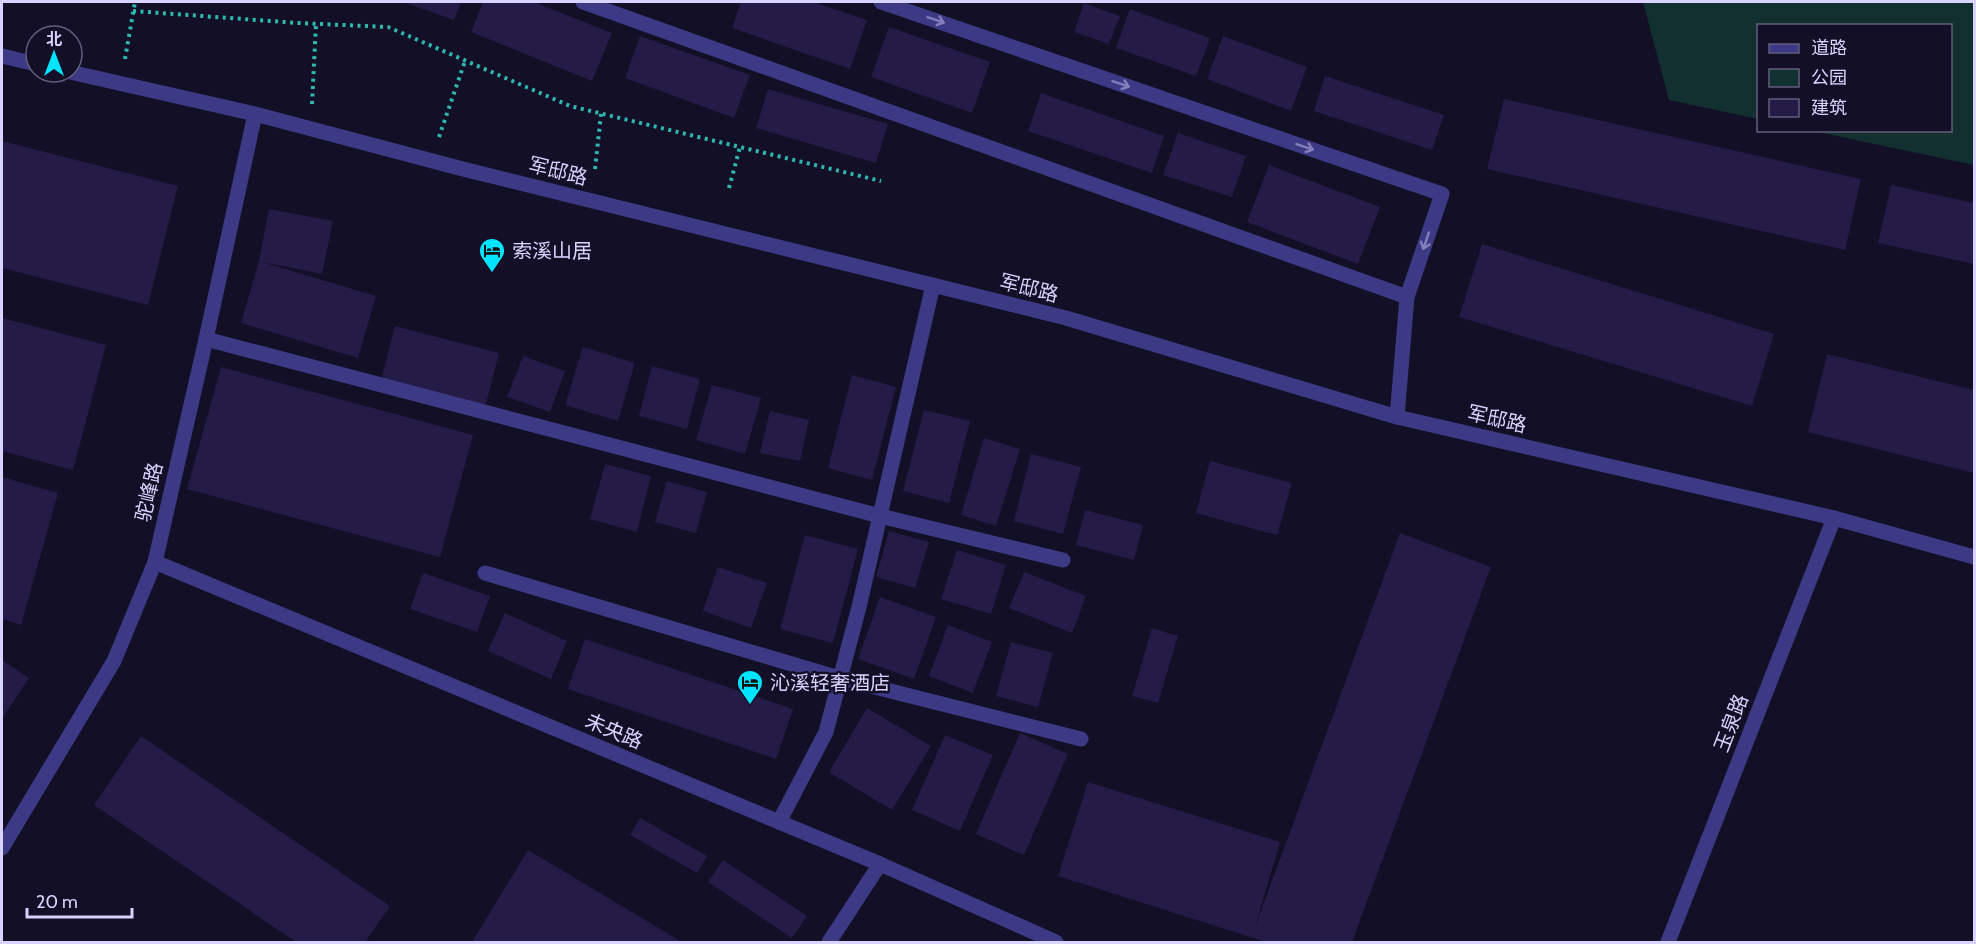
<svg xmlns="http://www.w3.org/2000/svg" width="1976" height="944" viewBox="0 0 1976 944" font-family="Cabin,'Noto Sans SC',sans-serif">
<style>
.green{fill:#12302f}
.building{fill:#241b47}
.lines{fill:none;stroke-linecap:round;stroke-linejoin:round}
.path{stroke:#2fb8b0;stroke-width:4;stroke-dasharray:3 4.5;stroke-linecap:butt}
.minor{stroke:#3d3a85;stroke-width:15}
.oneway{stroke:#837fbc}
.labels{text-anchor:middle;stroke-width:5;stroke-linejoin:round;paint-order:stroke}
.street-label{font-size:20px;fill:#d9d4ff;stroke:#130f26}
.poi-label{font-size:20px;fill:#d9d4ff;stroke:#130f26;text-anchor:start}
</style>
<rect width="100%" height="100%" fill="#130f26"/>
<path class="green" d="M1643 2H1974V165L1813 131 1950 130V26H1758V119L1669 100Z"/>
<g class="building">
<path d="M403 2H461L454 20Z"/>
<path d="M483 2H534L612 33 592 81 471 32Z"/>
<path d="M741 2H813L867 20 850 69 732 28Z"/>
<path d="M1084 3 1120 16 1109 44 1074 32Z"/>
<path d="M1130 9 1210 38 1196 76 1116 48Z"/>
<path d="M889 27 990 62 972 113 871 77Z"/>
<path d="M640 36 750 75 734 118 625 78Z"/>
<path d="M1223 36 1307 67 1291 111 1207 79Z"/>
<path d="M1325 76 1444 115 1432 150 1314 111Z"/>
<path d="M768 89 888 124 876 163 756 128Z"/>
<path d="M1041 93 1164 136 1152 173 1028 131Z"/>
<path d="M1504 99 1861 179 1845 250 1487 169Z"/>
<path d="M1178 133 1246 156 1232 197 1163 175Z"/>
<path d="M2 141 178 186 148 305 2 268Z"/>
<path d="M1269 165 1380 207 1358 264 1247 222Z"/>
<path d="M1891 185 1974 203V264L1878 243Z"/>
<path d="M269 209 333 221 322 274 262 262 376 296 358 358 241 323 259 261Z"/>
<path d="M1482 244 1774 334 1752 406 1459 317Z"/>
<path d="M2 318 106 345 73 470 2 451Z"/>
<path d="M395 326 499 353 485 408 381 381Z"/>
<path d="M583 347 635 363 618 421 565 405Z"/>
<path d="M1827 354 1974 390V473L1808 432Z"/>
<path d="M523 356 565 371 550 412 507 397Z"/>
<path d="M652 366 700 379 687 429 639 416Z"/>
<path d="M221 367 473 435 440 557 187 489Z"/>
<path d="M852 375 896 387 872 480 828 468Z"/>
<path d="M712 385 761 398 745 454 696 440Z"/>
<path d="M924 410 970 421 949 503 903 491Z"/>
<path d="M770 411 809 420 800 461 760 453Z"/>
<path d="M984 438 1020 449 996 526 961 515Z"/>
<path d="M1031 454 1081 467 1063 534 1014 521Z"/>
<path d="M1210 461 1292 483 1277 535 1196 513Z"/>
<path d="M605 464 651 476 637 532 590 519Z"/>
<path d="M2 477 58 493 21 625 2 619Z"/>
<path d="M667 481 707 492 696 533 655 522Z"/>
<path d="M1085 510 1143 525 1134 560 1076 545Z"/>
<path d="M889 531 929 542 915 588 876 577Z"/>
<path d="M1400 533 1491 567 1352 942H1266L1058 876 1088 782 1280 842 1255 927Z"/>
<path d="M805 535 858 549 833 643 780 629Z"/>
<path d="M957 550 1006 565 991 614 941 599Z"/>
<path d="M718 567 767 583 751 628 703 611Z"/>
<path d="M1024 572 1086 596 1072 633 1009 608Z"/>
<path d="M423 573 490 596 477 632 410 609Z"/>
<path d="M880 597 936 617 914 679 858 659Z"/>
<path d="M505 613 567 641 551 679 488 651Z"/>
<path d="M948 625 992 642 973 693 929 676Z"/>
<path d="M1152 628 1178 636 1158 703 1132 696Z"/>
<path d="M585 639 793 709 776 759 568 689Z"/>
<path d="M1011 642 1053 653 1038 707 996 696Z"/>
<path d="M2 660 29 678 2 719Z"/>
<path d="M867 708 931 746 892 810 829 772Z"/>
<path d="M1020 733 1068 754 1024 855 976 834Z"/>
<path d="M945 735 993 755 960 831 912 810Z"/>
<path d="M141 736 390 906 365 942H296L94 805Z"/>
<path d="M640 818 707 856 697 873 630 835Z"/>
<path d="M528 850 682 942H472Z"/>
<path d="M723 860 807 916 792 938 708 882Z"/>
</g>
<g class="lines">
<g class="path">
<path d="M133 11 298 23 388 27 570 106 881 181"/>
<path d="M125 59 135 2"/>
<path d="M312 104 316 24"/>
<path d="M439 137 465 61"/>
<path d="M595 169 601 114"/>
<path d="M729 188 740 147"/>
</g>
<g class="minor">
<path d="M583 2 1407 297"/>
<path d="M881 2 1442 194 1407 297 1397 417"/>
<path d="M2 56 36 64"/>
<path d="M70 72 255 114 459 168 1066 318 1397 417 1834 518 1974 557"/>
<path d="M206 339 880 516 1063 560"/>
<path d="M155 562 880 864 1056 942"/>
<path d="M485 573 839 678 1081 739"/>
<path d="M779 822 826 732 859 607 933 285"/>
<path d="M2 848 114 661 155 562 206 339 255 114"/>
<path d="M829 942 880 864"/>
<path d="M1668 942 1834 518"/>
</g>
</g>
<defs><path id="oneway-shaft" d="M-6 0H5M1.5-3L5.5 0L1.5 3" fill="none" stroke-width="1.6" stroke-linecap="round" stroke-linejoin="round" transform="scale(1.5)"/></defs>
<g class="oneway">
<use href="#oneway-shaft" transform="translate(936 20) rotate(19)"/>
<use href="#oneway-shaft" transform="translate(1121 84) rotate(19)"/>
<use href="#oneway-shaft" transform="translate(1305 147) rotate(19)"/>
<use href="#oneway-shaft" transform="translate(1426 241) rotate(109)"/>
</g>
<defs>
<symbol id="hotel-pin" viewBox="-11 -11 22 30"><path d="M0 17L-7.5 6A9.5 9.5 0 1 1 7.5 6Z" fill="#00e5ff" stroke="#130f26"/><path d="M-6-4.5h1.5V1H6V5H4.5V3h-9V5H-6ZM-4 0a1.8 1.8 0 1 1 3.6 0ZM.5 0V-2.5h3Q6-2.5 6 0Z" fill="#111"/></symbol>
</defs>
<g fill-rule="evenodd">
<use href="#hotel-pin" x="477" y="236" width="30" height="40"/>
<use href="#hotel-pin" x="735" y="668" width="30" height="40"/>
</g>
<g class="labels">
<g class="street-label">
<text transform="translate(558 171) rotate(14)" y="7">军邸路</text>
<text transform="translate(1029 288) rotate(14)" y="7">军邸路</text>
<text transform="translate(1497 419) rotate(13)" y="7">军邸路</text>
<text transform="translate(149 492) rotate(-77)" y="7">驼峰路</text>
<text transform="translate(1731 723) rotate(-69)" y="7">玉泉路</text>
<text transform="translate(614 731) rotate(23)" y="7">未央路</text>
</g>
<g class="poi-label">
<text x="512" y="258">索溪山居</text>
<text x="770" y="690">沁溪轻奢酒店</text>
</g>
</g>
<rect width="1976" height="944" fill="none" stroke="#d9d4ff" stroke-width="6"/>
<rect x="1757" y="24" width="195" height="108" fill="#130f26" stroke="#625e7d" stroke-width="1.5"/>
<rect x="1769" y="44" width="30" height="9" fill="#3d3a85" stroke="#625e7d" stroke-width="1.5"/>
<text x="1811" y="54" font-size="18" fill="#d9d4ff">道路</text>
<rect x="1769" y="69" width="30" height="18" fill="#12302f" stroke="#625e7d" stroke-width="1.5"/>
<text x="1811" y="84" font-size="18" fill="#d9d4ff">公园</text>
<rect x="1769" y="99" width="30" height="18" fill="#241b47" stroke="#625e7d" stroke-width="1.5"/>
<text x="1811" y="114" font-size="18" fill="#d9d4ff">建筑</text>
<g transform="translate(54 54)"><circle r="28" fill="#130f26" stroke="#625e7d" stroke-width="1.5"/>
<path d="M0-4.5L10 22L0 15L-10 22Z" fill="#00e5ff"/>
<text y="-9" font-size="16" font-weight="bold" text-anchor="middle" fill="#d9d4ff">北</text>
</g>
<path d="M27 908v9h105v-9" fill="none" stroke="#d9d4ff" stroke-width="3"/>
<text x="36" y="908" font-size="18" fill="#d9d4ff" stroke="#130f26" stroke-width="4.5" paint-order="stroke">20 m</text>
</svg>
